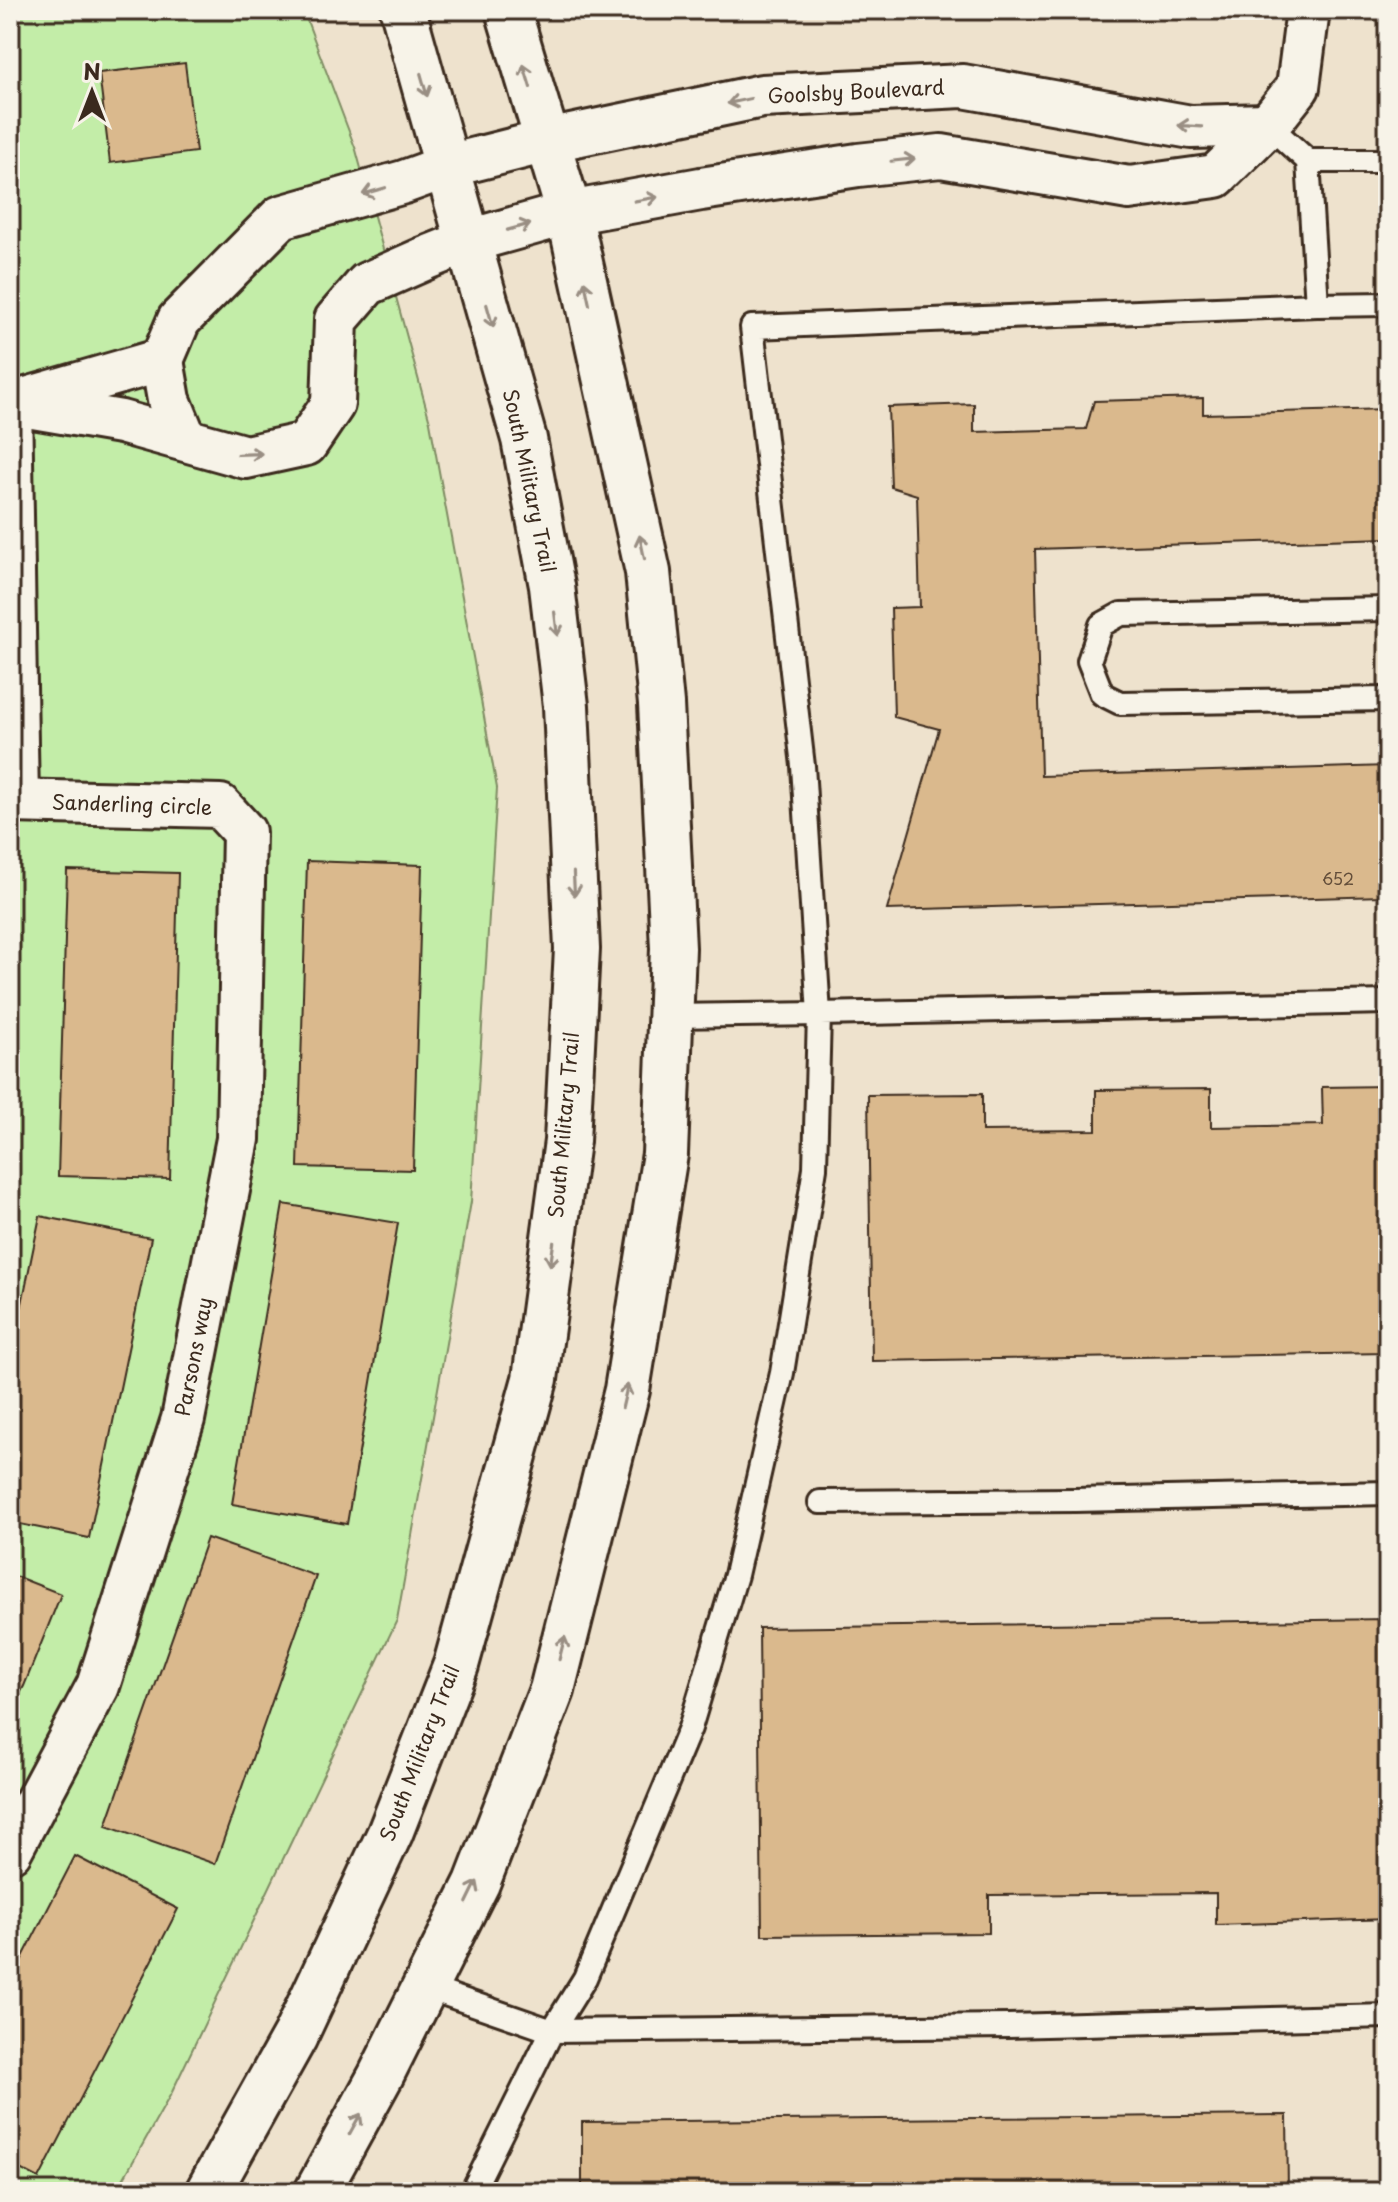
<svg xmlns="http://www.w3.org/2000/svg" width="1398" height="2202" viewBox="0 0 1398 2202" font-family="'Playpen Sans',sans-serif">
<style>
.green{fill:#c3eda8;stroke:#7f8c63;stroke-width:2}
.building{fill:#dab98d;stroke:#3b2a1e;stroke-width:2}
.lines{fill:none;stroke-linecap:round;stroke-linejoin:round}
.lane-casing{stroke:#3b2a1e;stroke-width:28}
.street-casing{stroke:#3b2a1e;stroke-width:48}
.secondary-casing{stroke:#3b2a1e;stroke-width:50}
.lane{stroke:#f7f3e8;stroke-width:22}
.street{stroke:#f7f3e8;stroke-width:42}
.secondary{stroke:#f7f3e8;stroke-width:44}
.oneway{stroke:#998e83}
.labels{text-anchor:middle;stroke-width:6;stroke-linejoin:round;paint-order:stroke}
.number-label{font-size:16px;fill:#634e3a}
.street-label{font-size:20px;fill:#3b2a1e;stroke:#f7f3e8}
</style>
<rect width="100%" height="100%" fill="#eee2cd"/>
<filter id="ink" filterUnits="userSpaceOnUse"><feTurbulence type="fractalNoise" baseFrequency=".0125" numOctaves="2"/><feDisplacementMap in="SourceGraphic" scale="16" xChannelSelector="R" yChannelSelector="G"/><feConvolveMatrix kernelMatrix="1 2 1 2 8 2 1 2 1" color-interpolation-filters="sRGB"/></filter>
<g filter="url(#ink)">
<path class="green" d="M10 10H303L356 150 430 422 497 788 471 1202 397 1620 172 2092 116 2192H10Z"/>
<g class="building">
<path d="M185 63 196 152 110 163 99 73Z"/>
<path d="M1203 398V414L1388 409V538L1035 549 1041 776 1388 766V911H1383V896L887 910 939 729 894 717 891 608 920 607 917 495 891 487 888 407 974 404V432L1086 429 1094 401Z"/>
<path d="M307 861 422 865 413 1170 298 1167Z"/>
<path d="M67 870 178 873 170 1179 58 1176Z"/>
<path d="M1388 1086V1353L872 1361 868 1095 982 1094V1131L1096 1130V1090L1211 1089V1127L1323 1125 1322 1087Z"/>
<path d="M283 1204 398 1223 347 1524 232 1504Z"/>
<path d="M40 1216 151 1238 89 1538 10 1522V1362Z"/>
<path d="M207 1538 316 1576 215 1864 106 1826Z"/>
<path d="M10 1574 61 1594 24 1686 10 1712Z"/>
<path d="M1388 1619V1919L1216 1925V1893L989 1895V1933L762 1935 759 1628Z"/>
<path d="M75 1856 178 1909 39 2179 10 2164V1982Z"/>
<path d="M1287 2115 1288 2192H582V2122Z"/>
</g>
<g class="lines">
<defs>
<g id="lane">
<path d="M1268 125 1308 161H1388"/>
<path d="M1308 161 1317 305"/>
<path d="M1388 609 1121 614 1101 625 1089 661 1102 694 1120 703 1388 699"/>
<path d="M670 1016 819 1014 803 766 752 327 1317 305 1388 304"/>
<path d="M820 1502 1075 1500 1388 1493"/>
<path d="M425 1987 552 2031 585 1978 690 1728 736 1575 782 1373 815 1168 819 1014 1388 1002"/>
<path d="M472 2192 552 2031 1008 2026 1388 2016"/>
</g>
<g id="street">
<path d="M162 360 169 400 185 439"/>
<path d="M10 401 17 800"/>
<path d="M20 401 162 360 179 320 281 217 404 182 448 166 547 141 762 96 963 86 1191 127 1268 125"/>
<path d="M10 403 121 422 246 457 306 444 333 404 336 320 367 284 426 258 469 241 569 213 701 189 858 165 941 156 1129 188 1216 176 1268 125 1298 87 1308 10"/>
<path d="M10 801 220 806 244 832 238 1139 183 1419 98 1686 10 1851"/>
</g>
<g id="secondary">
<path d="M208 2192 295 2036 390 1833 456 1665 535 1379 567 1141 577 949 566 706 552 586 524 439 403 10"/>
<path d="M317 2192 380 2077 477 1883 552 1690 627 1390 665 1154 673 948 661 704 648 572 569 213 508 10"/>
</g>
</defs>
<use href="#lane" class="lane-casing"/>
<use href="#street" class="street-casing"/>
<use href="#secondary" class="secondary-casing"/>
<use href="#lane" class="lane"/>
<use href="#street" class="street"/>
<use href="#secondary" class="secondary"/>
</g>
<defs><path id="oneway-shaft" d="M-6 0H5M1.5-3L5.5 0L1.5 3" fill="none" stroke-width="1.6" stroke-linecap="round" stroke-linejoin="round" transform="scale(2)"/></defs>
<g class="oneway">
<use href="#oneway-shaft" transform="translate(527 76) rotate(-107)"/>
<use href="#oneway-shaft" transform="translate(424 85) rotate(74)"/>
<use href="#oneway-shaft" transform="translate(739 101) rotate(168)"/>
<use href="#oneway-shaft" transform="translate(1190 126) rotate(-176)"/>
<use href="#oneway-shaft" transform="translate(903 160) rotate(-6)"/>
<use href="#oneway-shaft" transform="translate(374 191) rotate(164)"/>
<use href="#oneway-shaft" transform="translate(646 199) rotate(-10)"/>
<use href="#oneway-shaft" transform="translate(519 227) rotate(-15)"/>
<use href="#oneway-shaft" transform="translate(587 293) rotate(-102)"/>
<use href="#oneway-shaft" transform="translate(490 316) rotate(74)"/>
<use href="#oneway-shaft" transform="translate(250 454) rotate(-2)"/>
<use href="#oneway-shaft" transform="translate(642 547) rotate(-102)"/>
<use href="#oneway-shaft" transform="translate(556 624) rotate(83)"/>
<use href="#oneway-shaft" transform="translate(574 884) rotate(87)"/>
<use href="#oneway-shaft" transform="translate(552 1254) rotate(98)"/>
<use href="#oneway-shaft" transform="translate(625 1396) rotate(-77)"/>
<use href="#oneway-shaft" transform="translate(562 1648) rotate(-76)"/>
<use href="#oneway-shaft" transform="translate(472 1892) rotate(-64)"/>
<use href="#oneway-shaft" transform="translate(355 2124) rotate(-61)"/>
</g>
</g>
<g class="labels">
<g class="number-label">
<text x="1338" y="885">652</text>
</g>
<g class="street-label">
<text transform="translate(856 92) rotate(-3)" y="7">Goolsby Boulevard</text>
<text transform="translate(529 481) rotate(78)" y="7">South Military Trail</text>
<text transform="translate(132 805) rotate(2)" y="7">Sanderling circle</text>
<text transform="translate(564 1125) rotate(-85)" y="7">South Military Trail</text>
<text transform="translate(194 1357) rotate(-79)" y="7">Parsons way</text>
<text transform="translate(420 1753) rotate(-69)" y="7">South Military Trail</text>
</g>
</g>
<rect width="1398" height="2202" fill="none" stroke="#f7f3e8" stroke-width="40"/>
<rect x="20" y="20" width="1358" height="2162" fill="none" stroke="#3b2a1e" stroke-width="3" filter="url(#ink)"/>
<g transform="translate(92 92)" stroke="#f7f3e8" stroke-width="6" paint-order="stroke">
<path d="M0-6L14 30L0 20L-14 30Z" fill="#3b2a1e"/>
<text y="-12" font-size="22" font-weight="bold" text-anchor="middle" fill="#3b2a1e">N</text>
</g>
</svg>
